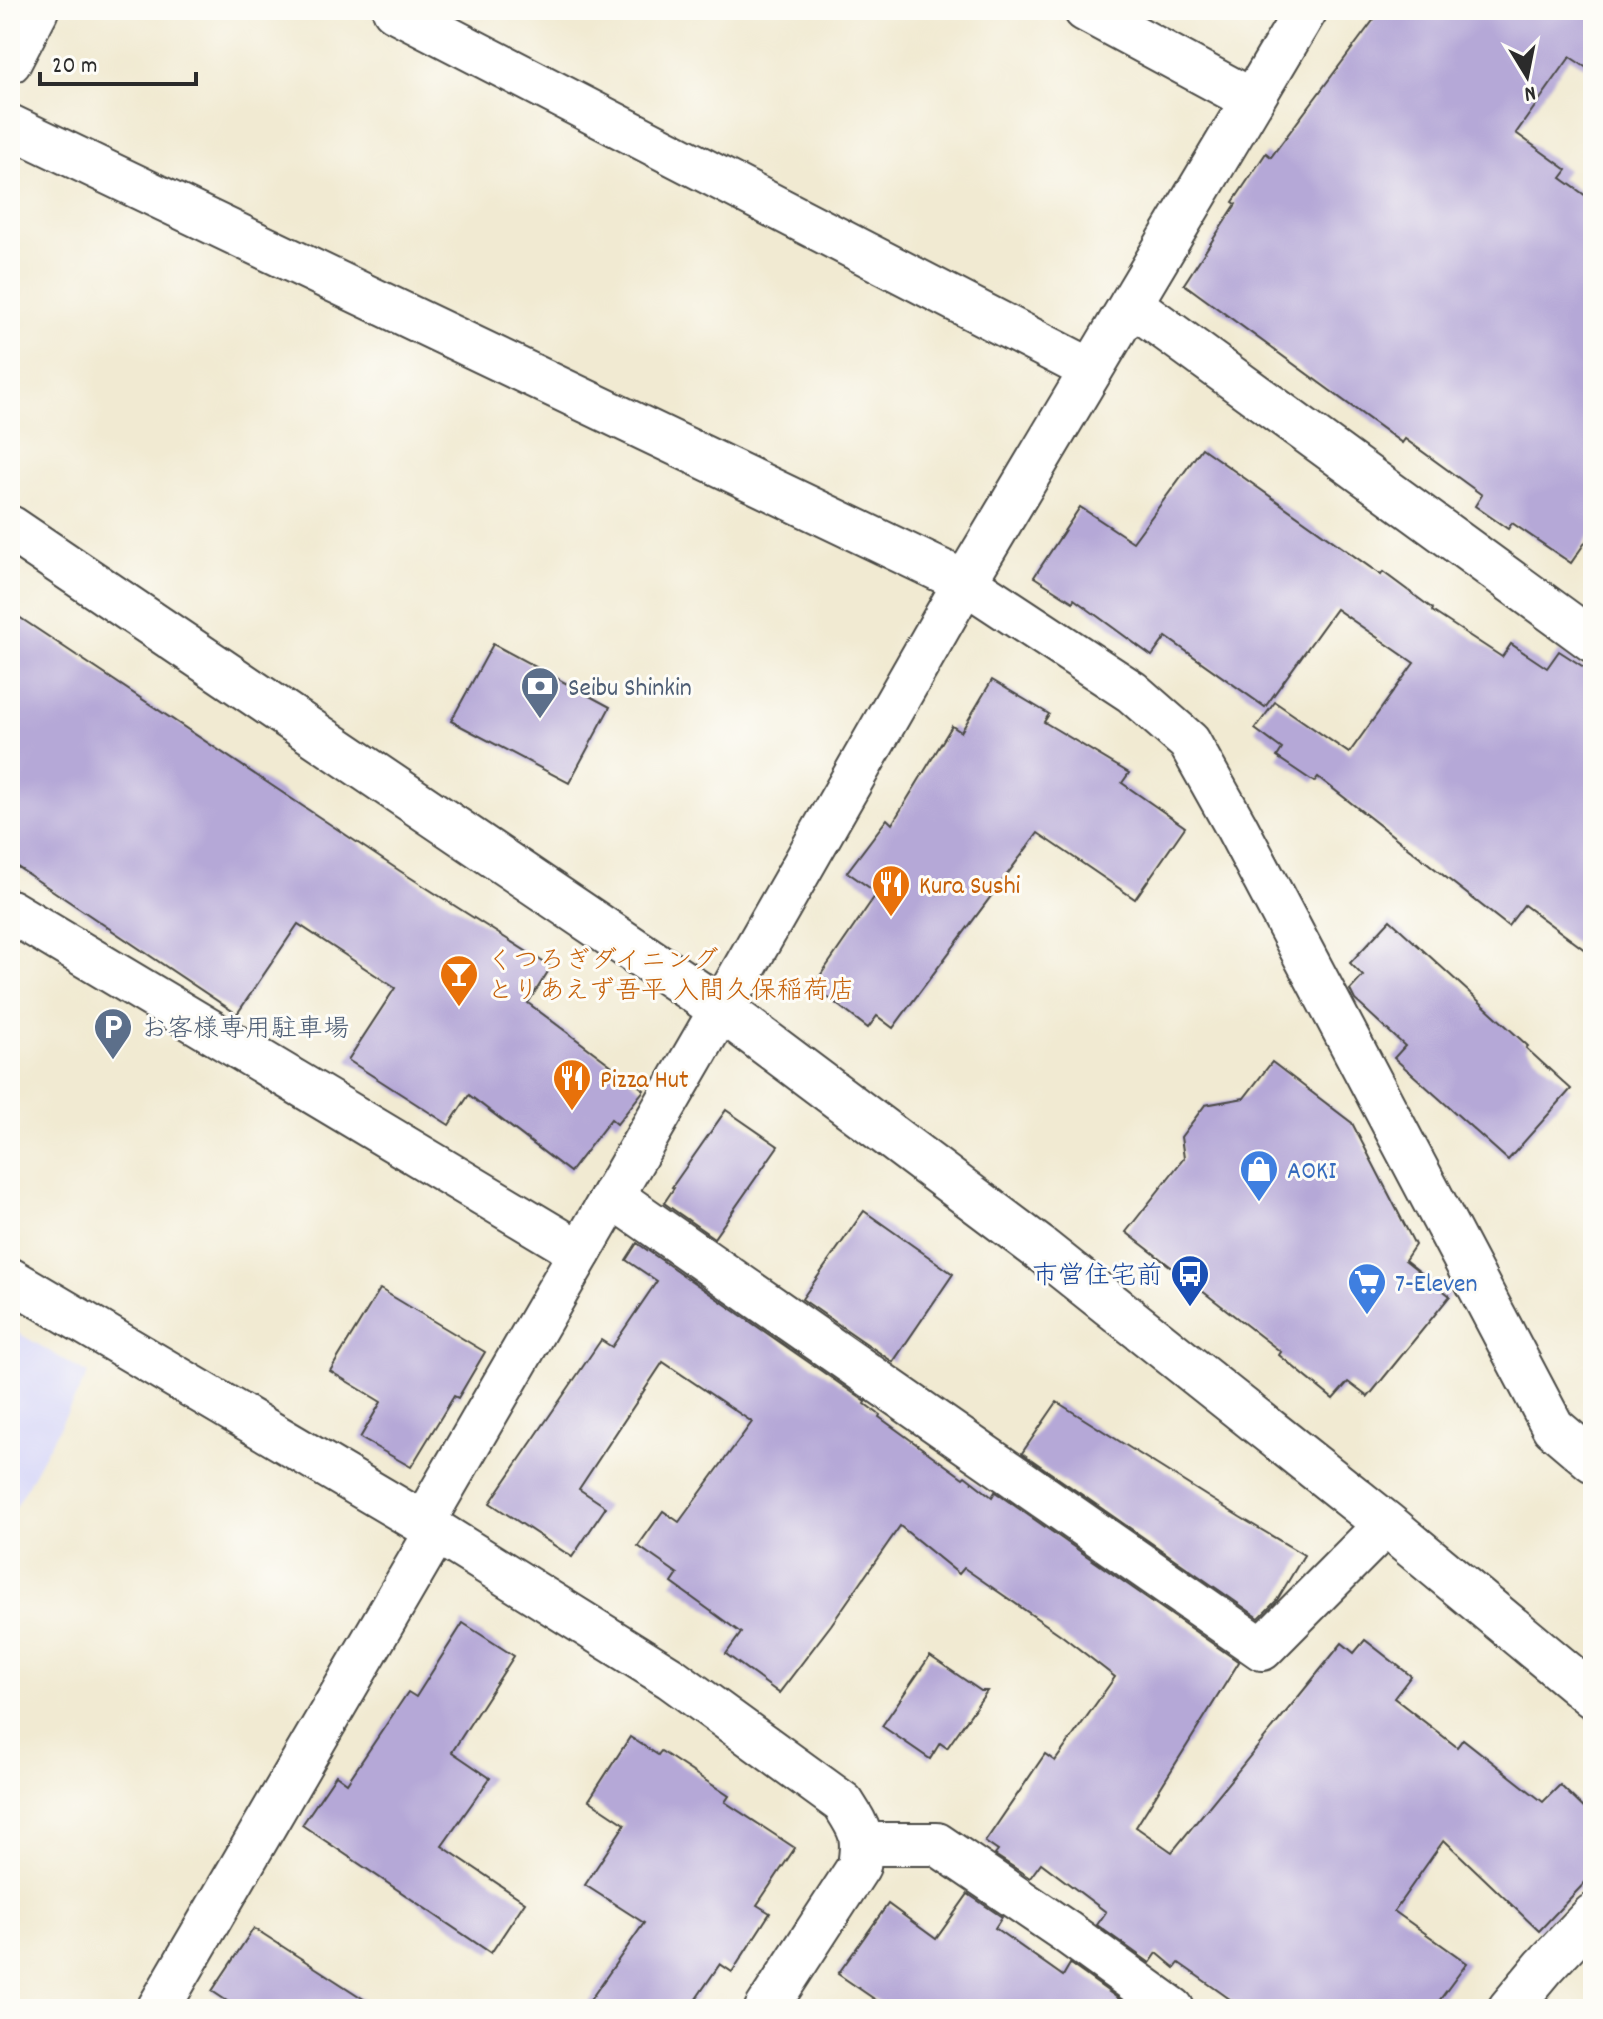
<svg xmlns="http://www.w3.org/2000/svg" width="1603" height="2019" viewBox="0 0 1603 2019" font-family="Dekko,'Klee One',sans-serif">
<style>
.built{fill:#d7d7f8}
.building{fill:#b5a8d7}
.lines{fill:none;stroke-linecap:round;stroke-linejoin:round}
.minor-casing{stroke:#494844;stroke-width:46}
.tertiary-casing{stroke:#494844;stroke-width:48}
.minor{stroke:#fff;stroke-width:42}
.tertiary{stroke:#fff;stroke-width:44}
.labels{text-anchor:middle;stroke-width:6;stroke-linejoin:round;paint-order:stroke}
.service-label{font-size:26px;fill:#4e5e75;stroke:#fdfcf7;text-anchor:start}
.food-label{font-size:26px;fill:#c56008;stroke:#fdfcf7;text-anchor:start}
.shop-label{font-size:26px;fill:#366cbe;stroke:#fdfcf7;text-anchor:start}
.transit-label{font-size:26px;fill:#164399;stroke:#fdfcf7;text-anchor:end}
</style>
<rect width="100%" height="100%" fill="#fdfcf7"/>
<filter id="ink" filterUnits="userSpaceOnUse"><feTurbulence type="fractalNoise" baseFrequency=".0125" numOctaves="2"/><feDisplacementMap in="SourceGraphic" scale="16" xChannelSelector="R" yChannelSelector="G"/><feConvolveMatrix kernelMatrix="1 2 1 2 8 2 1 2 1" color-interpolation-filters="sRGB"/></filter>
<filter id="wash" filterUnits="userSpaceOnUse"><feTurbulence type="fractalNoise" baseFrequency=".006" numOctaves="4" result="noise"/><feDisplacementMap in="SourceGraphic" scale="32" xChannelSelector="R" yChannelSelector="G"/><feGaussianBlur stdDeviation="1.8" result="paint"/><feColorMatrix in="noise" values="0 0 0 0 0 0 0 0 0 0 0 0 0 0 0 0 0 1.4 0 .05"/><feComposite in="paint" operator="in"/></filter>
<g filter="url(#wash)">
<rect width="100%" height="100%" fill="#f1ead2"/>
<path class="built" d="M10 1328 88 1374 10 1518Z"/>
<g id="blocks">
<g class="building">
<path d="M1381 10H1593V72L1570 57 1516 133 1567 170 1561 178 1593 201V531L1571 563 1512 523 1508 529 1475 506 1482 495 1405 439 1402 443 1184 284 1236 204 1233 202 1266 153 1271 157Z"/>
<path d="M1202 448 1381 575 1383 572 1433 609 1432 611 1502 657 1511 644 1547 668 1559 651 1593 673V956L1524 905 1508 926 1318 777 1314 782 1277 757 1282 749 1255 729 1275 702 1349 753 1414 663 1336 609 1265 707 1166 637 1152 656 1074 599 1073 602 1034 577 1080 507 1133 542Z"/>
<path d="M10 611 400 871 551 967 528 1003 644 1090 617 1124 611 1119 570 1172 469 1095 449 1125 348 1060 395 988 298 924 237 1014 10 862Z"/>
<path d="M493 644 610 707 569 783 451 721Z"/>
<path d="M992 680 1049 714 1044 722 1129 773 1122 783 1185 827 1135 899 1038 833 893 1028 877 1016 868 1028 813 986 877 893 847 872 887 819 892 824 952 726 961 732Z"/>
<path d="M1390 920 1528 1046 1526 1048 1571 1089 1508 1160 1394 1058 1405 1046 1355 1000 1350 990 1363 976 1350 963Z"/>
<path d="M1272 1062 1352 1123 1415 1245 1405 1260 1450 1296 1368 1397 1348 1382 1333 1399 1279 1355 1281 1352 1126 1232 1184 1158 1181 1137 1205 1105 1244 1098Z"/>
<path d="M726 1110 778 1146 714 1238 664 1203 674 1188 672 1187Z"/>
<path d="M864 1211 953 1274 893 1362 802 1299Z"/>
<path d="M637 1243 866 1402 865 1404 880 1415 879 1417 963 1478 965 1476 992 1497 995 1492 1239 1662 1136 1827 1172 1852 1342 1643 1354 1653 1365 1640 1411 1676 1394 1698 1457 1747 1463 1739 1543 1802 1560 1785 1593 1817V1874L1539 1931 1444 1840 1394 1911 1467 1963 1433 2009H1244L1179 1963 1175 1968 1157 1953 1150 1963 1097 1925 1106 1912 1041 1863 1030 1878 995 1855 998 1851 985 1842 1045 1754 1055 1761 1115 1677 1061 1635 964 1568 959 1574 900 1526 831 1625 779 1693 726 1654 741 1633 672 1583 678 1574 638 1546 663 1511 679 1522 752 1422 663 1362 579 1489 606 1507 572 1557 490 1503 601 1340 612 1347 657 1281 626 1260Z"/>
<path d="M380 1289 485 1352 458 1398 454 1396 411 1467 360 1438 381 1402 330 1371Z"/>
<path d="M1057 1402 1240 1517 1304 1555 1277 1600 1259 1618 1022 1453Z"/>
<path d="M463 1623 514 1656 452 1752 490 1778 442 1846 525 1902 491 1953 302 1825 336 1775 347 1783 408 1692 416 1697Z"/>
<path d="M930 1656 981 1691H987L947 1748 940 1743 930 1759 882 1726Z"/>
<path d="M630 1737 658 1755 661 1751 729 1796 725 1802 795 1848 757 1905 770 1913 732 1972 720 1964 689 2009H584L644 1923 585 1885 625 1824 589 1800Z"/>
<path d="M968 1894 1002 1917 995 1928 1063 1976 1070 1964 1123 2002 1118 2009H889L838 1974 888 1904 936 1939Z"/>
<path d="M254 1928 379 2009H239L212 1991Z"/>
</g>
</g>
</g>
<g filter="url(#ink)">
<use href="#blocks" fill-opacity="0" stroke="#494844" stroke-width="2"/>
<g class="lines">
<defs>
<g id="minor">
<path d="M394 10 1091 370"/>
<path d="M1085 10 1252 100"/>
<path d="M10 62 37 10"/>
<path d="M10 126 965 582 1132 692 1189 742 1236 826 1553 1427 1593 1461"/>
<path d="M1131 304 1593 641"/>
<path d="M10 911 580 1252"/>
<path d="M612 1196 1262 1649 1386 1524"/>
<path d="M10 1279 423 1523 671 1678 843 1803C860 1830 864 1834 859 1866L766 2009"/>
<path d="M423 1523 721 1009 965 582 1306 10"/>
<path d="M863 1844H937L1065 1931 1173 2009"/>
<path d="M158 2009 436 1532"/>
<path d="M1509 2009 1544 1967 1593 1915"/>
</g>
<path id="tertiary" d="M10 528 721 1009 1038 1247 1386 1524 1593 1696"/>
</defs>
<use href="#minor" class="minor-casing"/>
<use href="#tertiary" class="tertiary-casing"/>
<use href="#minor" class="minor"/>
<use href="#tertiary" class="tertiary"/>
</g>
</g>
<defs>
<symbol id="bank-pin" viewBox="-11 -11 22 30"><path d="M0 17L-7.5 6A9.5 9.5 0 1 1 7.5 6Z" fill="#5c6f8a" stroke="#fdfcf7"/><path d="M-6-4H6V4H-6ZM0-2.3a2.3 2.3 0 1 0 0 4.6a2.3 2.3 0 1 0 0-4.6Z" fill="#fff"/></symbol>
<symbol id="restaurant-pin" viewBox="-11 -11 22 30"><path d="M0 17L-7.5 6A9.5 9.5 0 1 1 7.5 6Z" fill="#e8710a" stroke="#fdfcf7"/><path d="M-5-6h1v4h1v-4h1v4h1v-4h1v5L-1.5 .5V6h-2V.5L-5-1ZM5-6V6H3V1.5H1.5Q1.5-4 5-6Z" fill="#fff"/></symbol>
<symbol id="bar-pin" viewBox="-11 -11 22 30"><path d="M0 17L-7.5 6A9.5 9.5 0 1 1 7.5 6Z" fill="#e8710a" stroke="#fdfcf7"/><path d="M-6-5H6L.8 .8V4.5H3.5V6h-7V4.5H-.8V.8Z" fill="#fff"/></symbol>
<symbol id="parking-pin" viewBox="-11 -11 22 30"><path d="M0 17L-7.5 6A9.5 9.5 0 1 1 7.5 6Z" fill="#5c6f8a" stroke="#fdfcf7"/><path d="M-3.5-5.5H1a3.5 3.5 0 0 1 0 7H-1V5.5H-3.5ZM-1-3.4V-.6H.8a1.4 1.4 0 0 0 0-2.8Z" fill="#fff"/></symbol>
<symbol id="shop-pin" viewBox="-11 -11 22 30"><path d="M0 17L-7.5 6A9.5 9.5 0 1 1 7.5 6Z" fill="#3f7fe0" stroke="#fdfcf7"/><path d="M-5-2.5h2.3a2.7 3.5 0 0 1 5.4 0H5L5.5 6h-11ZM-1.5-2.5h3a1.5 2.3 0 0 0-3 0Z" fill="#fff"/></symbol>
<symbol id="bus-pin" viewBox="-11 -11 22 30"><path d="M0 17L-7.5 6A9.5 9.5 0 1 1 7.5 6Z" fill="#1a4fb4" stroke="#fdfcf7"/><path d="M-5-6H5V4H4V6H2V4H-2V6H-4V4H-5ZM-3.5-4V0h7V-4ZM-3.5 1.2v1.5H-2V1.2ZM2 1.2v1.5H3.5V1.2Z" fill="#fff"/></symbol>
<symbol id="supermarket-pin" viewBox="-11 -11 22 30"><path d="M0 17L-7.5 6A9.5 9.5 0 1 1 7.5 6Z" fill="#3f7fe0" stroke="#fdfcf7"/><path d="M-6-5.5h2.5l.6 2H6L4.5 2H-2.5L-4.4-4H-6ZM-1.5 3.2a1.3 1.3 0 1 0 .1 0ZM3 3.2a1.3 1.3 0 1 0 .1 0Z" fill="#fff"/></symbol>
</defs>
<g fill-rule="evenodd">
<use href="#bank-pin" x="518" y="664" width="44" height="60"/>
<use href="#restaurant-pin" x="869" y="862" width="44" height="60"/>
<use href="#bar-pin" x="437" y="952" width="44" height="60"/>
<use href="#parking-pin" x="91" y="1005" width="44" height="60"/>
<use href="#restaurant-pin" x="550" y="1056" width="44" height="60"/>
<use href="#shop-pin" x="1237" y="1147" width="44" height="60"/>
<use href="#bus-pin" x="1168" y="1252" width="44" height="60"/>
<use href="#supermarket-pin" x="1345" y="1260" width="44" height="60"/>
</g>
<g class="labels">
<g class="service-label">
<text x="568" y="695">Seibu Shinkin</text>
<text x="141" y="1036">お客様専用駐車場</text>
</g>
<g class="food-label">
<text x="919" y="893">Kura Sushi</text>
<text x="487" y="968">くつろぎダイニング<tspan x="487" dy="30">とりあえず吾平 入間久保稲荷店</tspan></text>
<text x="600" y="1087">Pizza Hut</text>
</g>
<g class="shop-label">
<text x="1287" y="1178">AOKI</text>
<text x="1395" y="1291">7-Eleven</text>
</g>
<g class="transit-label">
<text x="1162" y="1283">市営住宅前</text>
</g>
</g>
<rect width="1603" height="2019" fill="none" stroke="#fdfcf7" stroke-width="40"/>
<g transform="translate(1527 76) rotate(170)" stroke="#fdfcf7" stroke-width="6" paint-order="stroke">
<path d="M0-6L14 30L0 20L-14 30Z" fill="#2b2b2b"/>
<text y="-12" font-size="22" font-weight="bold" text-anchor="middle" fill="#2b2b2b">N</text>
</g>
<path d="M40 72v12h156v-12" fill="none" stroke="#2b2b2b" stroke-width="4"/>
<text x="52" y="72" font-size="24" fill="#2b2b2b" stroke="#fdfcf7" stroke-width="6" paint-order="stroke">20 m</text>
</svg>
